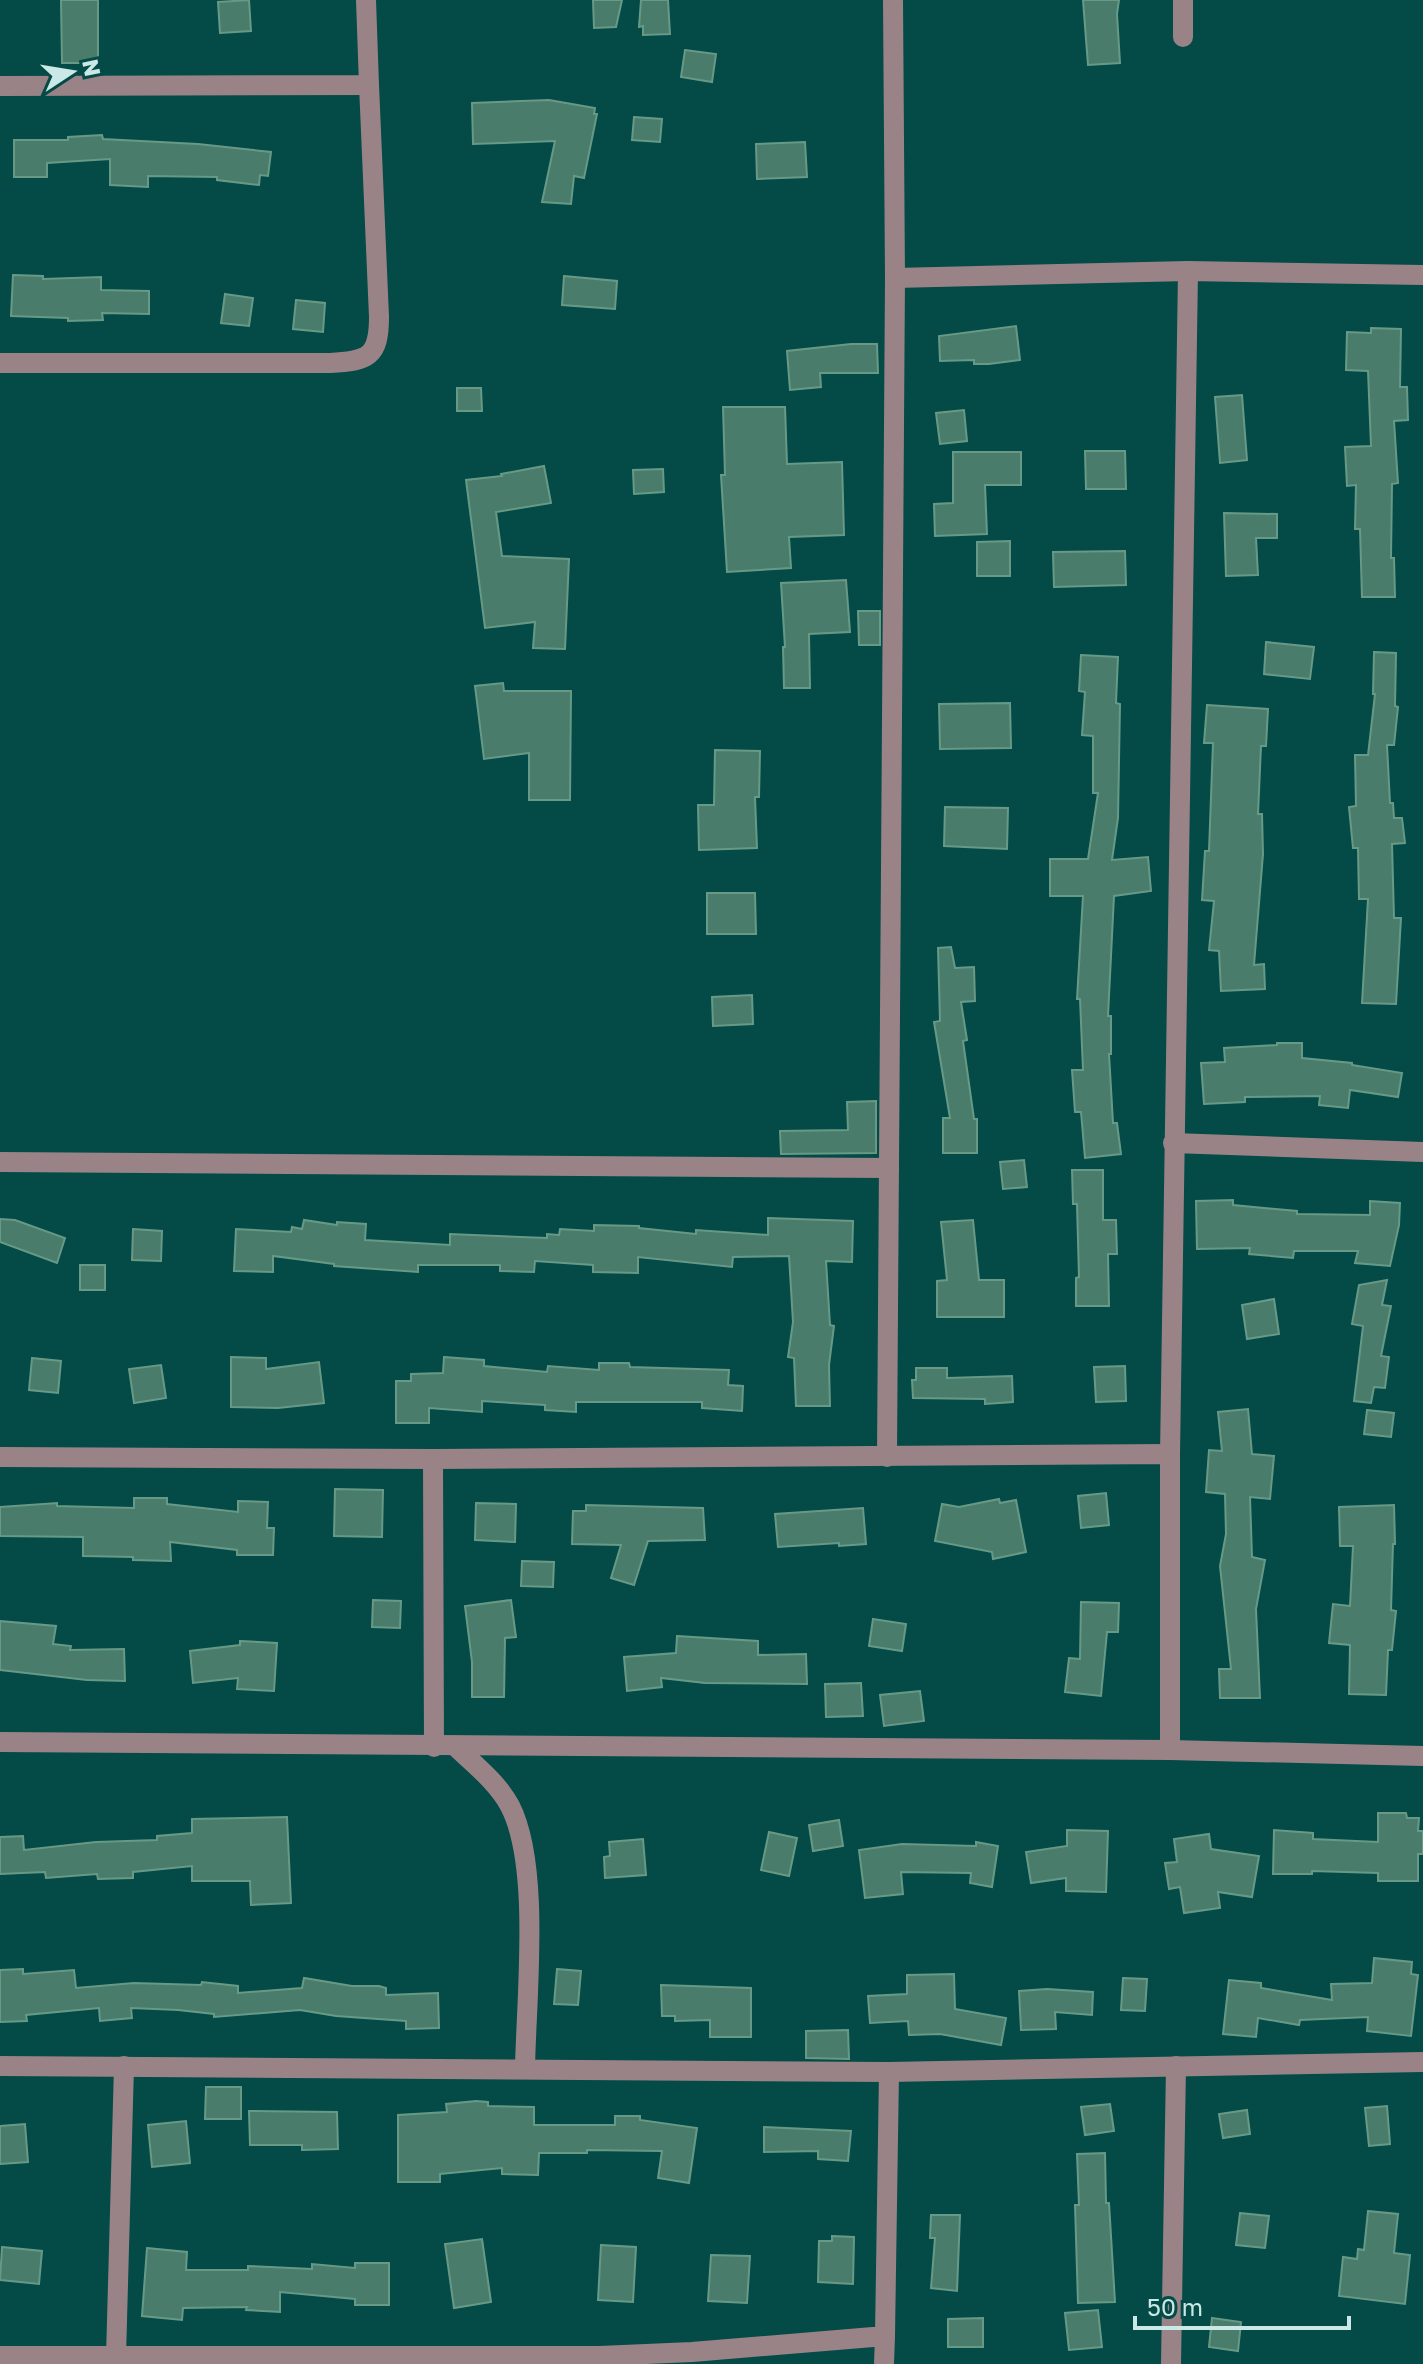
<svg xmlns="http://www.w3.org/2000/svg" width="1423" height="2364" viewBox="0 0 1423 2364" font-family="'Golos Text',sans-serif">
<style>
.building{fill:#497c6a;stroke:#669a87;stroke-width:2}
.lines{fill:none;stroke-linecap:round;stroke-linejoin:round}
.minor{stroke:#9a8386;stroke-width:20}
</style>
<rect width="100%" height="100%" fill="#044a47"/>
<g class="building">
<path d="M61 0H98V63H62Z"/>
<path d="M249 0 251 31 220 33 218 2Z"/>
<path d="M593 0H622L616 27 594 28Z"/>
<path d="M641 0H668L670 34 643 35V26L639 27Z"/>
<path d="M1083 0H1119L1117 14 1120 63 1088 65Z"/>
<path d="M685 50 716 54 712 82 681 77Z"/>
<path d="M549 100 595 108 594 114H597L584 178 574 176 571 204 542 202 555 141 473 144 472 103Z"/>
<path d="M634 117 662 119 660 142 632 140Z"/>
<path d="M102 135 103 139 198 144 271 152 268 176 260 175 259 185 217 180V177L148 176V187L110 185V159L47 163V177H14V140H68V137Z"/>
<path d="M805 142 807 177 757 179 756 144Z"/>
<path d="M13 275 43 276V279L101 277V290L149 291V314L102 313 103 320 68 321V318L11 316Z"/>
<path d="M564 276 617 281 615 309 562 305Z"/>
<path d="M225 294 253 298 249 326 221 323Z"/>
<path d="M296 300 325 303 323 332 293 329Z"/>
<path d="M1016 326 1020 360 989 364H974V360L940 361 939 336Z"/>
<path d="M1371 328 1401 329 1400 387H1407L1408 420 1394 421 1398 483 1392 484 1391 558H1394L1395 597H1362L1360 529H1355L1356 485 1347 486 1345 447 1371 446 1368 371 1346 370 1347 332 1371 333Z"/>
<path d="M851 344H877L878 373H820L821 387 790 390 787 351Z"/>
<path d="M457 388H481L482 411H457Z"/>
<path d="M1242 395 1247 460 1220 463 1215 397Z"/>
<path d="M723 407H785L787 464 842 462 844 535 789 537 791 568 727 572 721 475H725Z"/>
<path d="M964 410 967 441 940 444 936 413Z"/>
<path d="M1085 451H1125L1126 489H1086Z"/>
<path d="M953 452H1021V485H985L987 534 935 536 934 504 953 503Z"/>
<path d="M544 466 551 503 496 512 502 556 569 559 565 649 533 648 535 622 485 628 466 480 502 476 501 474Z"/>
<path d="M663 469 664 492 634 494 633 470Z"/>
<path d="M1224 513 1277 514V538H1256L1258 575 1226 576Z"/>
<path d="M1010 541V576H977V542Z"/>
<path d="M1125 551 1126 585 1054 587 1053 552Z"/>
<path d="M846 580 850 632 809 634 810 688H784L783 647H785L781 583Z"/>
<path d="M858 611H880V645H859Z"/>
<path d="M1266 642 1314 647 1310 679 1264 674Z"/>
<path d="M1374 652 1396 653 1395 706 1398 707 1394 745H1387L1390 803H1393L1394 818H1402L1405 843 1392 844 1394 918H1401L1396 1004 1362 1003 1368 899H1359L1358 848H1353L1349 807 1356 806 1355 755H1368L1375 694H1373Z"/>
<path d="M1081 655 1118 657 1116 703 1120 704 1118 818 1112 860 1148 857 1151 891 1114 896 1108 1016H1111V1054H1109L1113 1123H1117L1121 1154 1085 1158 1081 1112H1075L1072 1070H1083L1080 999H1077L1083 896H1050V859H1088L1098 793H1093V736L1082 735 1085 692 1079 691Z"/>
<path d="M503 683 504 691H571L570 800H529V753L484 759 475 686Z"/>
<path d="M1010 703 1011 748 940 749 939 704Z"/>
<path d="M1207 705 1268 709 1266 746H1261L1258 814H1262L1263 854 1254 965 1264 964 1265 989 1221 991 1219 951 1209 950 1214 901 1202 900 1205 851H1209L1213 743H1204Z"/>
<path d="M715 750 760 751 759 797H755L757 848 699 850 698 805H714Z"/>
<path d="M945 807 1008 808 1007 849 944 846Z"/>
<path d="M707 893H755L756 934H707Z"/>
<path d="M951 947 955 968 974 967 975 1001 961 1002 967 1040 963 1041 974 1119H977V1153H943V1118H950L934 1022 940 1021 938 948Z"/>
<path d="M752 995 753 1024 713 1026 712 997Z"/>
<path d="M1277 1043H1302V1058L1352 1063V1065L1402 1073 1398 1097 1350 1090 1348 1108 1319 1105 1320 1096 1245 1097V1102L1204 1104 1201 1063 1225 1062 1224 1048 1277 1045Z"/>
<path d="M876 1101V1153L781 1154 780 1131 848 1130 847 1102Z"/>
<path d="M1024 1160 1027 1187 1003 1189 1000 1162Z"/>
<path d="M1072 1170H1103V1220H1116L1117 1254H1108L1109 1306H1076V1278L1079 1277 1077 1204H1073Z"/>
<path d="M1233 1200V1205L1297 1211V1214L1370 1215V1201L1400 1203 1399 1225 1390 1266 1355 1263 1358 1251H1294L1293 1258 1249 1254 1250 1248 1197 1249 1196 1201Z"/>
<path d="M768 1218 853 1221 852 1262 826 1261 830 1325 834 1326 829 1365 830 1406H796L794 1358 788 1357 793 1322 789 1256 733 1257 732 1267 638 1257V1273L593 1272V1265L535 1261 534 1272 500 1271V1265H418V1272L334 1266V1264L273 1256V1272L234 1271 236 1229 291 1232 292 1227 302 1229 304 1220 337 1225V1222L366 1224 365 1240 450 1245V1234L547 1238V1234L559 1235 560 1229 594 1231V1225L639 1226V1228L696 1234V1230L768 1235Z"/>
<path d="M0 1219 15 1220 65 1238 57 1263 0 1242Z"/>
<path d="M973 1220 979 1280H1004V1317H937V1281L947 1280 941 1222Z"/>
<path d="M133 1229 162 1231 161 1261 132 1260Z"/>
<rect x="80" y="1265" width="25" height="25"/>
<path d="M1387 1280 1382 1305 1391 1306 1381 1356 1389 1357 1385 1388 1374 1387 1371 1403 1354 1401 1363 1326 1352 1324 1359 1285Z"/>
<path d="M1274 1299 1279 1334 1247 1339 1242 1305Z"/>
<path d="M231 1357 266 1358V1369L319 1362 324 1403 278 1408 231 1407Z"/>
<path d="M444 1357 484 1360V1366L547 1372 548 1366 599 1370V1363H629L630 1367 729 1370 728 1385 743 1386 742 1411 702 1408V1402H576V1412L545 1410V1405L482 1401V1412L429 1408V1423H396V1381H411V1374L443 1373Z"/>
<path d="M32 1358 61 1361 58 1393 29 1390Z"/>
<path d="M161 1365 166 1398 134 1403 129 1369Z"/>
<path d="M1125 1366 1126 1401 1096 1402 1094 1367Z"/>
<path d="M916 1368H947V1378L1012 1376 1013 1402 985 1404V1399L913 1398 912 1380H916Z"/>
<path d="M1248 1409 1252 1454 1274 1456 1270 1499 1250 1497 1252 1557 1265 1560 1256 1609 1260 1698H1220L1219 1669H1231L1220 1566 1226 1534 1225 1494 1206 1492 1209 1450 1222 1451 1218 1412Z"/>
<path d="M1367 1410 1394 1413 1391 1437 1364 1434Z"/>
<path d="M335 1489 383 1490 382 1537 334 1536Z"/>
<path d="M1106 1493 1109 1525 1081 1528 1078 1496Z"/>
<path d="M134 1498H167V1504L238 1512V1501L268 1502 267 1528H274L273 1555H237V1550L170 1542 171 1561 133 1560V1557L83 1556V1537L0 1536V1507L57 1503V1506L134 1508Z"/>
<path d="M999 1499 1000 1503 1016 1500 1026 1552 993 1559 992 1552 935 1541 942 1504 959 1507Z"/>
<path d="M476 1503 516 1504 515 1542 475 1540Z"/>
<path d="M586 1505 703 1508 705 1540 648 1541 634 1585 611 1578 621 1545 572 1544 573 1511H586Z"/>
<path d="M1394 1505 1395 1544H1393L1391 1610 1396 1611 1392 1650H1388L1386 1695 1349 1694 1350 1645 1329 1643 1333 1604 1350 1606 1353 1546H1340L1339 1507Z"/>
<path d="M863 1508 866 1544 839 1546V1543L778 1547 775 1514Z"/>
<path d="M522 1561 554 1562 553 1587 521 1586Z"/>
<path d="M373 1600 401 1601 400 1628 372 1627Z"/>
<path d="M511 1600 516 1637 505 1638 504 1697H472V1662L465 1606Z"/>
<path d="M1081 1602 1119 1603 1118 1632H1107L1101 1696 1065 1692 1069 1658 1080 1659Z"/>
<path d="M873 1619 906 1624 902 1651 869 1646Z"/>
<path d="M0 1621 56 1626 53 1644 71 1646 70 1650 124 1649 125 1681 87 1680 0 1670Z"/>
<path d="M677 1636 758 1641V1655L806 1654 807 1684 705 1683 661 1678 662 1687 627 1691 624 1657 676 1653Z"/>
<path d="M240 1641 277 1643 274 1691 237 1689 238 1678 193 1683 190 1651 240 1645Z"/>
<path d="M861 1683 863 1716 826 1717 825 1684Z"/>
<path d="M920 1691 924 1721 884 1726 880 1695Z"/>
<path d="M1378 1813H1406L1407 1818H1419L1418 1831H1423V1854H1418V1881H1378V1873L1312 1871V1874H1273L1274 1830 1313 1833V1839L1378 1842Z"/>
<path d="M287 1817 291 1903 251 1905 250 1881H192V1866L133 1872V1878L98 1879 97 1874 46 1878 45 1872 0 1874V1837L23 1836 24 1850 96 1842 157 1840V1836L192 1833V1819Z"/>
<path d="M839 1820 843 1846 813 1851 809 1825Z"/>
<path d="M1067 1830 1108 1831 1106 1892 1066 1891V1878L1031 1883 1026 1852 1067 1846Z"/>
<path d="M769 1832 797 1838 789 1876 761 1870Z"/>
<path d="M1209 1834 1211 1849 1259 1856 1252 1897 1218 1892 1220 1908 1184 1913 1180 1887 1169 1889 1165 1863 1177 1862 1174 1839Z"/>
<path d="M643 1839 646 1875 605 1878 604 1857 610 1856 609 1842Z"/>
<path d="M976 1842 998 1846 992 1887 970 1883 971 1873 901 1872 903 1894 865 1898 859 1850 902 1844 976 1846Z"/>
<path d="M1374 1958 1412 1962 1411 1974 1418 1975 1411 2036 1367 2031 1368 2017 1300 2020 1299 2025 1258 2018 1256 2037 1223 2034 1229 1980 1261 1983V1988L1332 2000 1331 1984 1372 1983Z"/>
<path d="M23 1969V1974L74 1970 76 1988 134 1983 201 1985 202 1982 238 1986V1993L302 1988 304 1978 352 1986H379L386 1988V1995L438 1993 439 2028 406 2029V2021L336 2016 300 2010 214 2017V2014L178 2010 131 2008 132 2018 100 2021 99 2008 26 2015 27 2021 0 2022V1970Z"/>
<path d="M557 1969 581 1971 578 2005 554 2004Z"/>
<path d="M954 1974 955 2009 1006 2018 1001 2045 940 2034 909 2035 908 2021 870 2023 868 1996 907 1994V1975Z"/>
<path d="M1123 1978 1147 1979 1145 2011 1121 2010Z"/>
<path d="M661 1985 751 1988V2037H710V2020L675 2021V2016H662Z"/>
<path d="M1047 1989 1093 1992 1092 2015 1055 2012 1056 2029 1021 2030 1019 1991Z"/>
<path d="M848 2030 849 2059 806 2058V2031Z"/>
<path d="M206 2087H241V2119H205Z"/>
<path d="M476 2101 488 2102V2106L534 2107V2125H615V2116H640V2120L697 2128 689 2183 658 2178 662 2151 587 2150V2153H539L538 2175 502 2174V2168L440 2174V2182H398V2115L447 2112 446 2104Z"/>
<path d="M1110 2104 1114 2131 1085 2135 1081 2107Z"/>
<path d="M1387 2106 1390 2144 1369 2146 1365 2108Z"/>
<path d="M1247 2110 1250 2134 1223 2138 1219 2114Z"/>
<path d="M249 2111 337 2112 338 2149 302 2150V2145H250Z"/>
<path d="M186 2121 190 2163 152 2167 148 2125Z"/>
<path d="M25 2124 28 2162 0 2164V2126Z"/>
<path d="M764 2127 851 2131 848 2161 818 2159V2151L764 2152Z"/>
<path d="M1105 2153 1106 2203H1109L1115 2302 1078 2303 1075 2205H1079L1077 2154Z"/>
<path d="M1368 2211 1398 2214 1394 2253 1410 2255 1405 2304 1339 2296 1343 2257 1357 2259 1358 2249 1364 2250Z"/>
<path d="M1240 2213 1269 2216 1265 2248 1236 2245Z"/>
<path d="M931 2215H960L957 2291 931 2288 935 2238H930Z"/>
<path d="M832 2236 854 2237 853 2284 818 2282 819 2241H832Z"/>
<path d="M482 2239 491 2302 454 2308 445 2244Z"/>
<path d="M601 2245 636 2247 633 2302 598 2300Z"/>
<path d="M2 2247 42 2251 39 2284 0 2280Z"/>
<path d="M147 2248 187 2252 186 2270H248V2266L312 2269V2264L355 2268V2263H389V2305H355V2299L280 2292V2312L246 2310 247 2307 183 2308 182 2320 142 2316Z"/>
<path d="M711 2255 750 2256 747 2303 708 2301Z"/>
<path d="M1098 2310 1102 2347 1069 2350 1065 2313Z"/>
<path d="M983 2318V2347H948V2319Z"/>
<path d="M1212 2318 1241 2322 1238 2351 1209 2347Z"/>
</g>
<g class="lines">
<g class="minor">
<path d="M1183 0V37"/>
<path d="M0 86 369 85 366 0"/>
<path d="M895 278 1188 271"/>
<path d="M0 363H330C368 361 379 357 379 317L369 85"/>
<path d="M1173 1143 1423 1152"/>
<path d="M0 1162 889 1168"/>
<path d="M1170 1454 1188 271 1423 275"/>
<path d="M0 1457 433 1459"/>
<path d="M887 1457 895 278 893 0"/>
<path d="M0 1742 1170 1750 1423 1756"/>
<path d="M434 1747 433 1459 1170 1454V1750"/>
<path d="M456 1747C474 1764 498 1783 510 1806 541 1866 526 1999 525 2069"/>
<path d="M0 2066 889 2072 885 2336 692 2352 600 2356H0"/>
<path d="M889 2072 1423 2062"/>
<path d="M116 2357 124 2066"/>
<path d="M884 2364 885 2336"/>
<path d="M1171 2364 1176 2066"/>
</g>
</g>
<g transform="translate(72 72) rotate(78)" stroke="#044a47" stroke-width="6" paint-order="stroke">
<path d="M0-6L14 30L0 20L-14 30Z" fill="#cae8e5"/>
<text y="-12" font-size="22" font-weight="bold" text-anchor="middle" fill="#cae8e5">N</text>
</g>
<path d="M1135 2316v12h214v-12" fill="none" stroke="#cae8e5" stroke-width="4"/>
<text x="1147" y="2316" font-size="24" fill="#cae8e5" stroke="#044a47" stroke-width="6" paint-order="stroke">50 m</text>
</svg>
